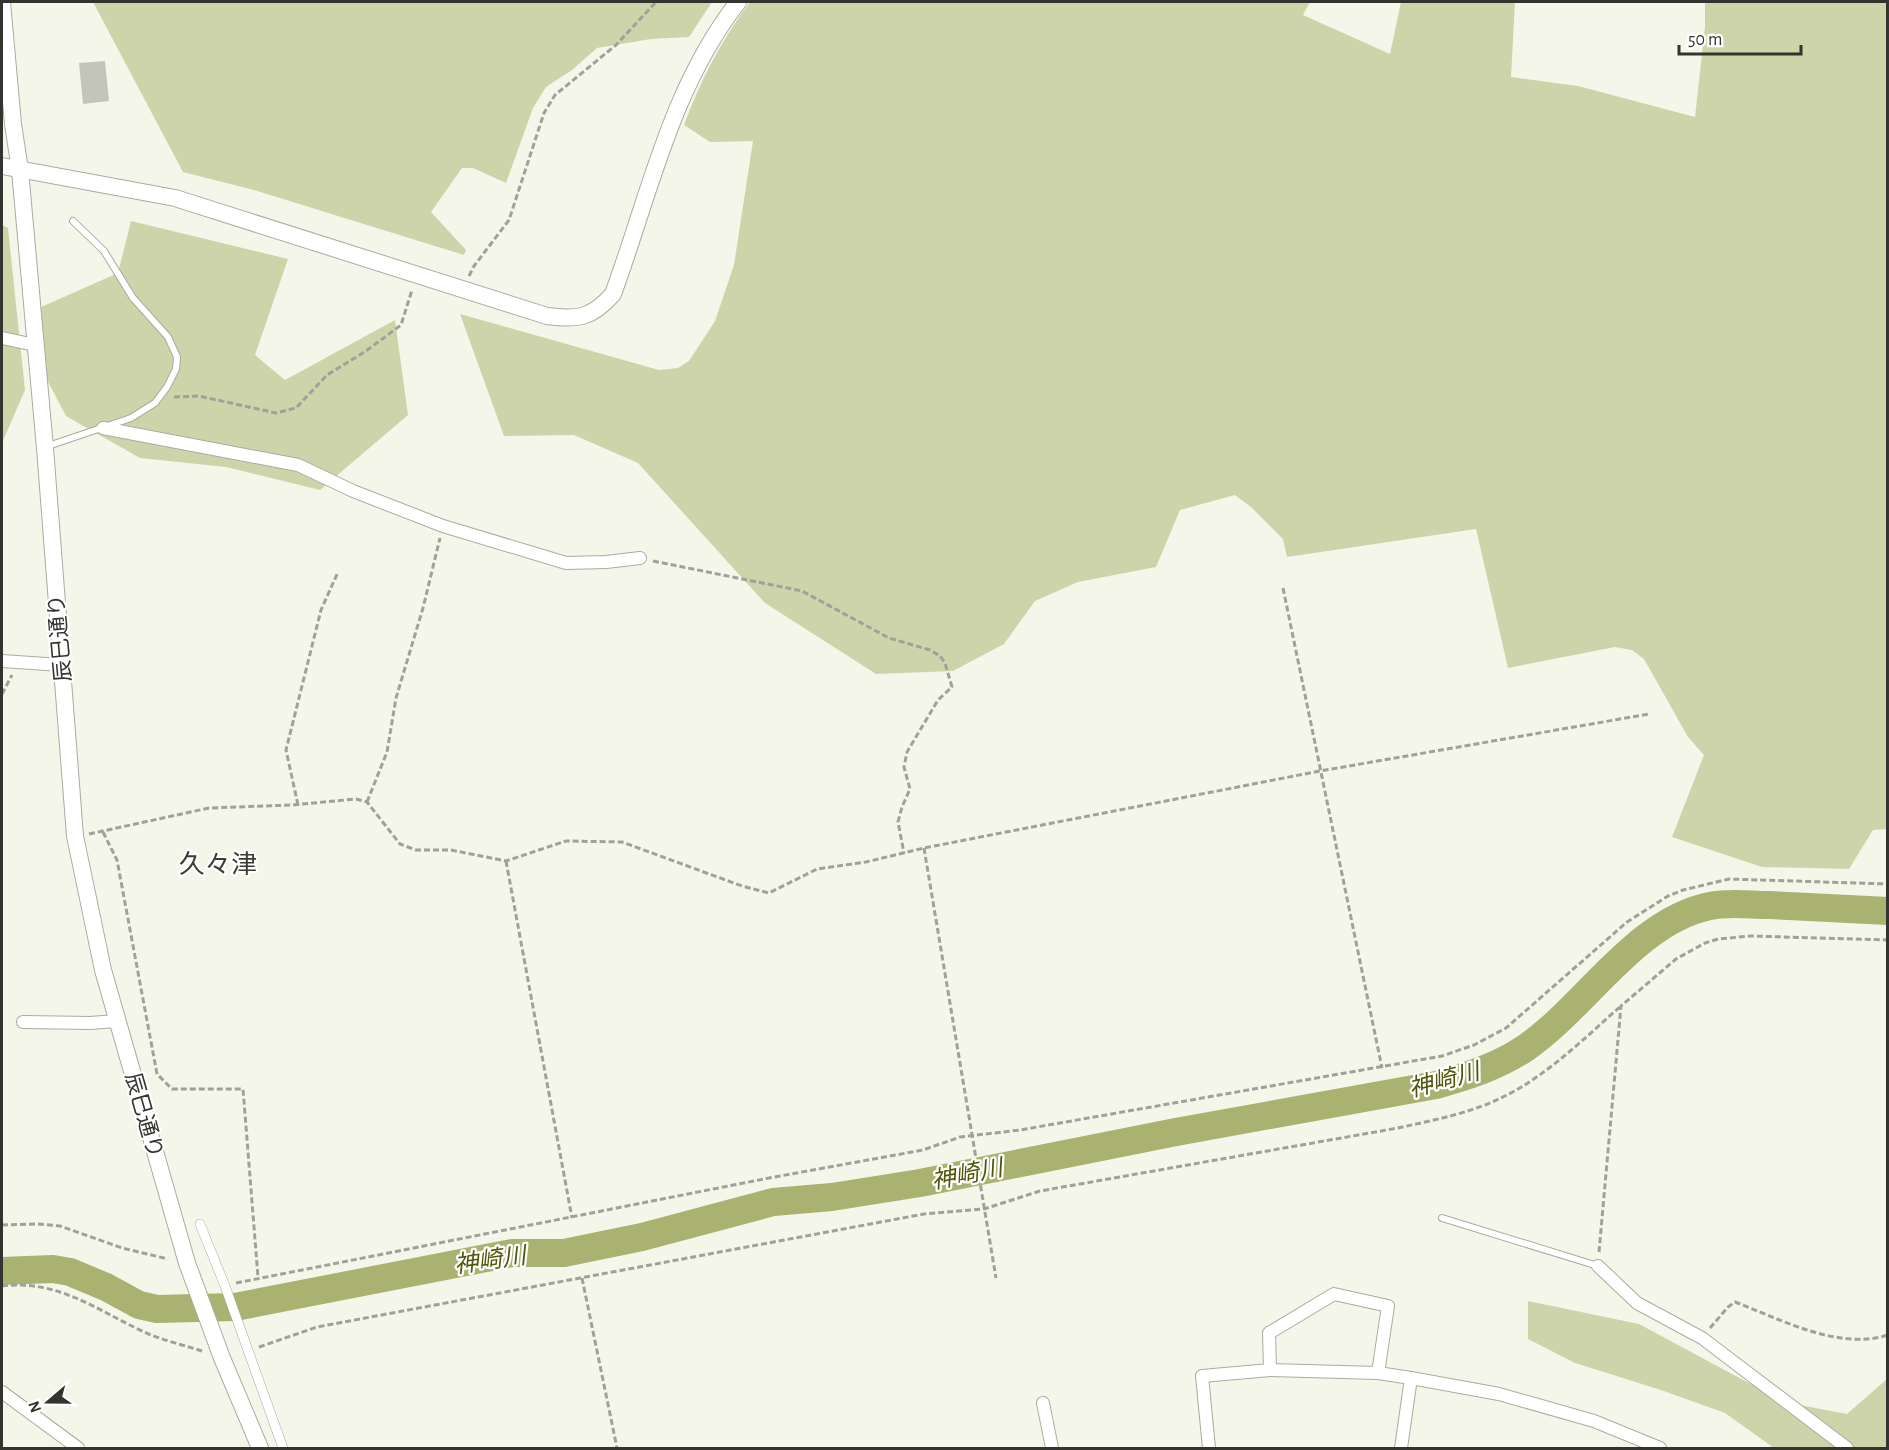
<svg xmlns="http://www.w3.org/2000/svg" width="1889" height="1450" viewBox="0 0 1889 1450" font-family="'Alegreya Sans','Noto Sans JP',sans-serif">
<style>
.green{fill:#cdd4aa}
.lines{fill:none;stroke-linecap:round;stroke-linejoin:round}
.river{stroke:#a9b270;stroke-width:28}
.building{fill:#c3c5b9}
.service-casing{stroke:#aaaca0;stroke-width:8}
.pedestrian-casing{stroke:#aaaca0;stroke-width:10}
.minor-casing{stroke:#aaaca0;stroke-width:14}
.tertiary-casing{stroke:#aaaca0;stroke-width:18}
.path{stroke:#a0a198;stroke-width:3;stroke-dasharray:6 3;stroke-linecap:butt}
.service{stroke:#fff;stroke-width:6}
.pedestrian{stroke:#fff;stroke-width:9}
.minor{stroke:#fff;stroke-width:12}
.tertiary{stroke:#fff;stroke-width:16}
.labels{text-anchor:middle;stroke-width:4.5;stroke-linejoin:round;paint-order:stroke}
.street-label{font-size:22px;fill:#33332f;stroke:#fff}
.water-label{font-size:24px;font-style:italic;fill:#505708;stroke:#fff}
.quarter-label{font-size:26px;fill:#3b3d33;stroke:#fff}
</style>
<rect width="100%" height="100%" fill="#f4f6ea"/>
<g class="green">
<path d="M93 2H712L689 37 651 39 597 48 572 70 546 87 533 108 506 183 473 168H462L431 212 466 250 464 255 254 190 183 172Z"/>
<path d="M750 2H1310L1303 15 1390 54 1401 2H1515L1511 77 1578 86 1695 117 1705 27V2H1887V829L1873 830 1849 869 1762 867 1672 837 1704 755 1688 737 1644 659 1632 650 1615 647 1508 668 1476 529 1287 557 1283 539 1251 507 1235 495 1180 510 1156 567 1078 582 1035 601 1004 644 953 671 876 674 765 603 638 463 574 435 504 436 460 314 659 370 678 368 689 361 715 321 734 265 753 141 710 142 684 125C700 81 722 39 750 2Z"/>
<path d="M131 221 288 259 255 355 285 380 395 320 408 415 320 490 226 467 140 458 66 416 45 376 39 308 118 273Z"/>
<path d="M2 225 8 228 25 390 2 443Z"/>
<path d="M1528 1301 1639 1324 1784 1402 1847 1414 1887 1379V1448H1774L1725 1413 1661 1390 1575 1363 1528 1339Z"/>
</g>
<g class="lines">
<path class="river" d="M2 1271 53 1269 70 1272 106 1287 139 1305 157 1309 235 1307 512 1253H564L642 1237 773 1202 832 1197 920 1183 1176 1132 1436 1085C1467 1076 1497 1067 1524 1049 1585 1008 1635 921 1710 906 1729 902 1750 905 1769 905 1809 907 1848 909 1888 911"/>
</g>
<path class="building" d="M105 61 109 101 83 104 79 63Z"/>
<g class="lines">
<defs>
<g id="service">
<path d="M45 447 131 418 155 403 167 387 176 369 177 357 168 337 133 298 104 251 73 221"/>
<path d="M1442 1218 1598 1266"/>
</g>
<path id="pedestrian" d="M200 1224 225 1286 283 1448"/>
<g id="minor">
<path d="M2 338 35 345"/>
<path d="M103 428 298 465 353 491 443 526 566 563 606 562 640 558"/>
<path d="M2 661 61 665"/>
<path d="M23 1022 90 1023 117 1021"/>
<path d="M1598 1266 1637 1303 1702 1338 1847 1448"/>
<path d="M1270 1370 1269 1333 1334 1294 1388 1306 1378 1373"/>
<path d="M2 1392 78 1448"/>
<path d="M1043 1403 1052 1448"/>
<path d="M1209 1448 1202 1376 1270 1370 1378 1373 1411 1378 1499 1394 1594 1421 1660 1448"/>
<path d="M1401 1448 1411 1378"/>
</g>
<g id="tertiary">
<path d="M2 2 13 124 20 170 45 448 75 836 103 970 187 1263 222 1358 260 1448"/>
<path d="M2 166 175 198 547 316C578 320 592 318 613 294 650 193 671 88 738 2"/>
</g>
</defs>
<use href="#service" class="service-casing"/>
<use href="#pedestrian" class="pedestrian-casing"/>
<use href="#minor" class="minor-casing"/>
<use href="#tertiary" class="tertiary-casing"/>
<g class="path">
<path d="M469 276 474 266 509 220 544 113 555 95 616 45 656 2"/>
<path d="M174 397 199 396 276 413 296 408 327 375 366 351 401 325 412 290"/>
<path d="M653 561 802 591 889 638 930 650 940 656 945 663 952 687 938 700 907 752 904 767 910 789 902 807 898 822 904 853"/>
<path d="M1283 588 1382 1068"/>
<path d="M2 694 12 675"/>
<path d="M367 802 387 752 396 698 423 608 440 538"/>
<path d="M298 805 286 750 321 610 338 572"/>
<path d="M103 832 117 860 157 1074 172 1089H243L258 1277"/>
<path d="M89 834 209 808 292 805 356 799 367 802 400 844 416 850H451L506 861 566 841 622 842 742 886 769 893 817 869 866 862 924 848 1320 771 1649 714"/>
<path d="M924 848 996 1278"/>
<path d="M506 861 572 1218"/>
<path d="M2 1225 38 1224 60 1226 122 1248 168 1259"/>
<path d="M1599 1252 1621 1006 1676 959 1705 943 1718 939 1751 936 1888 940"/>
<path d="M582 1278 617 1448"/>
<path d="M236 1283 769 1178 923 1150 960 1137 1020 1130 1442 1056 1474 1045 1506 1028 1627 922 1668 896 1683 890 1729 879 1888 884"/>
<path d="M2 1286C57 1279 97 1310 144 1332 162 1340 183 1345 202 1351"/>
<path d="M1710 1328 1728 1307 1735 1302C1780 1319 1839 1351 1888 1335"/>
<path d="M259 1347 317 1327 924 1214 984 1209 1040 1191 1398 1128C1429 1121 1462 1115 1492 1102 1542 1081 1581 1041 1621 1006"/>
</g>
<use href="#service" class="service"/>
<use href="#pedestrian" class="pedestrian"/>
<use href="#minor" class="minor"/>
<use href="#tertiary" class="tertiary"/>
</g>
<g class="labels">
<g class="street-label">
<text transform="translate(59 638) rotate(-95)" y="8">辰巳通り</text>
<text transform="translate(145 1115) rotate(74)" y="8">辰巳通り</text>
</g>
<g class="water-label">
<text transform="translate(1444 1080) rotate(-15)" y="8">神崎川</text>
<text transform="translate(967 1174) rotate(-11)" y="8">神崎川</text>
<text transform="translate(490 1260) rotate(-8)" y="8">神崎川</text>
</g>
<g class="quarter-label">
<text x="218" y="873">久々津</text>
</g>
</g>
<rect width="1889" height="1450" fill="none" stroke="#33332f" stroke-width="6"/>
<g transform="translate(48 1402) rotate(250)" stroke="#ffffff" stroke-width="4.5" paint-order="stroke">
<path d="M0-4.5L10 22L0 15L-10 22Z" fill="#33332f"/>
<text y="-9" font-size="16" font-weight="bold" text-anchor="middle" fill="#33332f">N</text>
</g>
<path d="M1679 45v9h122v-9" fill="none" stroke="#33332f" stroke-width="3"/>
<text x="1688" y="45" font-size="18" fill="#33332f" stroke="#ffffff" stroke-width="4.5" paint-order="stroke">50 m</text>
</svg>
